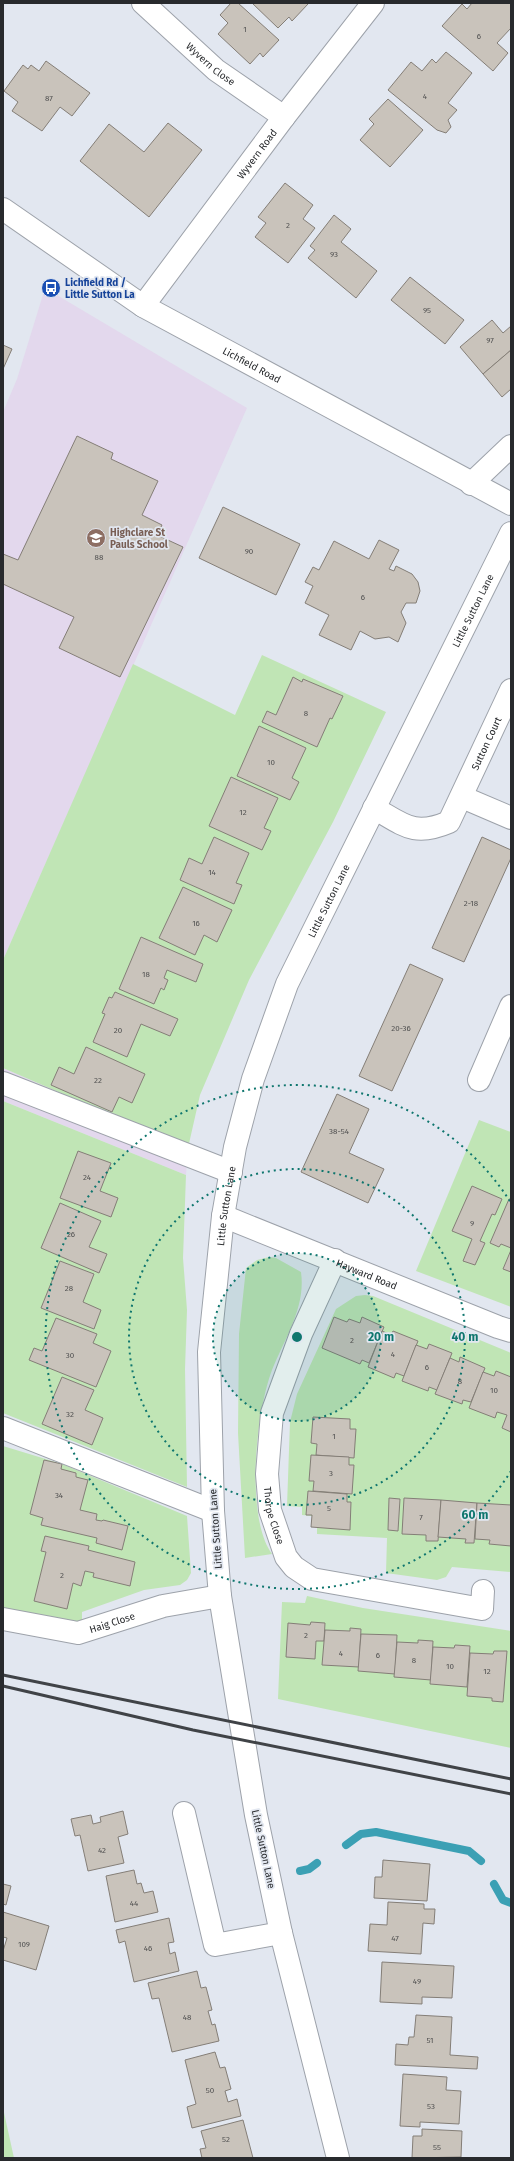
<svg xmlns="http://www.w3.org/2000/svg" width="514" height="2161" viewBox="0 0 514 2161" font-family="'Fira Sans',sans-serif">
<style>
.education{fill:#e3d8ed}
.green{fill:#c0e5b5}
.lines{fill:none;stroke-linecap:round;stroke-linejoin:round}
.stream{stroke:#3ba0b4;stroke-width:8}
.building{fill:#c9c3bb;stroke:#847e77}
.minor-casing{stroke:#9da2aa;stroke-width:24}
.major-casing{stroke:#9da2aa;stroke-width:24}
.minor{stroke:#fff;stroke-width:22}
.major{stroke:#fff;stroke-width:22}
.rail{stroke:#404347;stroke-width:3}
.ring{fill:none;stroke:#0f766e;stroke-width:2;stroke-dasharray:2 4}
.labels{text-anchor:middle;stroke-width:3.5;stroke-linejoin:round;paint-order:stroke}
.number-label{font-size:8px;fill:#505050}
.street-label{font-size:10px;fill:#282a2d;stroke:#e2e7f0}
.transit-label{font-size:10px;font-weight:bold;fill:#164399;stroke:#e2e7f0;text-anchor:start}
.education-label{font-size:10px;font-weight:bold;fill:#785e54;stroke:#e2e7f0;text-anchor:start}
.centre{fill:#0f766e;stroke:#e2e7f0;stroke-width:2}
.ring-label{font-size:12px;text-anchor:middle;font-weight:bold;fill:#0f766e;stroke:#e2e7f0;stroke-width:3.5;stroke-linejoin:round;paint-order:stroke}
</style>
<rect width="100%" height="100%" fill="#e2e7f0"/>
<g class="education">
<path d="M45 288 247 408 3 960V412L17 379Z"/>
<path d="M3 1068 188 1148 186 1175 3 1101Z"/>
</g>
<g class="green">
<path d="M262 655 386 712 333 822 249 980 200 1095 188 1148 3 1068V960L133 664 235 715Z"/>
<path d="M3 1101 186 1175 183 1258 187 1310 185 1369 187 1487 3 1413Z"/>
<path d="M479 1120 511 1132V1307L416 1271Z"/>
<path d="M269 1257 276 1258 301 1272C306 1307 285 1338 272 1370 256 1412 245 1517 272 1554L245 1558 238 1433 239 1334 246 1268 257 1260Z"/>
<path d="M365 1295 373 1296 511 1353V1572L452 1567 446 1577 437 1580 386 1573 387 1538 317 1534V1527L312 1516 302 1515V1507L287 1506 290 1422 297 1394 336 1309 356 1296Z"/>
<path d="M3 1446 62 1464 187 1516 191 1573 187 1580 180 1585 144 1590 82 1612V1621H64L3 1608Z"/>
<path d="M307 1596 363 1608 511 1631V1748L278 1699 282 1602 305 1603Z"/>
<path d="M3 2108 14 2158H3Z"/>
</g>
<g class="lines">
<g class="stream">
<path d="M346 1845 361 1834 376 1832 469 1851 481 1861"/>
<path d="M300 1871 309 1869 317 1863"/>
<path d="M494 1884 503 1900 511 1903"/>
</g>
</g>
<g class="building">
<path d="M231 3H238L279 40 263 57 260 53 250 64 218 34 228 23 220 15Z"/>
<path d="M252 3H306L308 4 292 21 289 17 278 28Z"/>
<path d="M472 3H511V28L497 43 508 53 493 71 442 26 462 4 467 9Z"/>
<path d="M446 52 472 73 448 103 457 110 448 120 451 127 446 133 437 130 388 90 411 62 422 71 432 59 436 63Z"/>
<path d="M46 61 90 93 72 116 60 107 42 131 12 111 18 102 4 91 23 65 28 69 31 65 39 71Z"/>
<path d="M388 99 423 130 390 167 360 140 374 124 369 119Z"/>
<path d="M168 123 202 150 149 217 80 161 109 124 144 152Z"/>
<path d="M285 183 313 205 303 219 315 228 288 263 255 237 266 223 258 217Z"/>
<path d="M334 215 351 229 341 242 377 271 356 298 308 258 315 250 310 246Z"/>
<path d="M410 277 464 320 445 344 391 300Z"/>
<path d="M492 320 503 333 511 326V350L483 374 460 347Z"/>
<path d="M3 345 12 349 3 369Z"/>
<path d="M511 350V389L502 397 483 374Z"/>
<path d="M77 436 113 453 111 459 158 481 142 515 162 525 157 535 183 547 120 677 59 648 74 617 3 584V554L18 560Z"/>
<path d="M223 507 300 544 276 595 199 558Z"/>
<path d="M379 540 399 550 389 569 394 571 396 566 412 574 418 582 420 591 416 603H406L401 612 406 623 398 642 389 637 375 639 360 631 351 650 319 635 329 615 305 603 313 586 305 582 313 567 319 570 334 541 369 559Z"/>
<path d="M293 677 302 682 303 679 343 696 332 719 330 718 317 747 262 722 267 711 276 715Z"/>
<path d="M259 726 306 748 292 778 299 782 290 800 237 776Z"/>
<path d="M231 777 278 798 264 828 271 831 262 850 209 826Z"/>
<path d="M214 837 249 853 236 883 242 885 234 904 180 880 189 858 202 864Z"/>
<path d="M482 837 511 850V858L464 962 432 948Z"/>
<path d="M183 887 232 910 217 942 204 935 195 955 159 938Z"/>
<path d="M141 937 203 964 196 982 167 970 164 978 168 980 164 990 161 988 154 1004 119 989Z"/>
<path d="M410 964 443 979 392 1091 359 1076Z"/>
<path d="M115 992 178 1019 170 1036 141 1024 127 1057 93 1042 105 1014 102 1013 109 997 112 998Z"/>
<path d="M86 1047 145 1074 132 1103 119 1097 112 1112 51 1085 59 1067 74 1074Z"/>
<path d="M337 1094 369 1109 349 1153 384 1169 368 1203 301 1172Z"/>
<path d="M78 1151 111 1163 100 1191 118 1198 111 1217 60 1198Z"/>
<path d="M472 1186 502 1199 495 1215 492 1214 480 1241 485 1243 475 1265 463 1261 472 1239 452 1231Z"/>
<path d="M509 1199H511V1248L501 1244 499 1247 490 1243Z"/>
<path d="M60 1203 101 1221 89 1247 107 1254 99 1273 41 1248Z"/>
<path d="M511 1250V1272L503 1269Z"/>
<path d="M60 1261 94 1274 83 1302 101 1310 94 1329 41 1308Z"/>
<path d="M334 1317 347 1322 349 1319 360 1323 362 1317 384 1327 369 1363 362 1360 360 1364 322 1348Z"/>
<path d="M56 1318 97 1334 93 1343 111 1351 96 1387 29 1360 34 1348 42 1351Z"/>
<path d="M382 1331 391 1335 393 1331 418 1341 404 1376 396 1373 394 1378 368 1367Z"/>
<path d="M429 1344 452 1353 437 1390 429 1387 428 1391 402 1381 416 1345 427 1349Z"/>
<path d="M460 1357 485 1368 471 1402 463 1400 462 1404 435 1394 450 1358 459 1362Z"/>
<path d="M496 1371 511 1377V1432L502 1428 507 1415 497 1412 495 1418 469 1408 483 1372 494 1376Z"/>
<path d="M62 1377 94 1390 85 1410 103 1418 92 1445 42 1424Z"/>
<path d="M313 1417 350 1419V1429H356L354 1458 316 1455 317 1444 311 1443Z"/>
<path d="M311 1455 349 1457V1465H354L352 1494 313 1491 314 1481H309Z"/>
<path d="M44 1460 62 1464 61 1469 76 1473V1477L88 1480 80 1510 97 1514 96 1520 102 1521 103 1520 128 1526 122 1550 96 1543 97 1538 41 1525 43 1518 30 1514Z"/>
<path d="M308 1491 347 1494V1502H351L350 1530 311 1527 312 1515H306Z"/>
<path d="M389 1498 400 1499 398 1531 388 1530Z"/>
<path d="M404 1498 441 1500 438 1541H426V1535L402 1534Z"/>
<path d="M441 1500 477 1503 474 1543H465L466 1539 438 1537Z"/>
<path d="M477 1503 511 1505V1546L489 1544 490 1540 475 1539Z"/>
<path d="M45 1536 89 1546 88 1550 135 1562 130 1586 93 1577 94 1573 85 1571 81 1586 73 1583 67 1609 34 1601 46 1552 41 1551Z"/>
<path d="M311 1622 325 1623 324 1641H316L315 1659 286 1657 288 1623 310 1625Z"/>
<path d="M350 1628 361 1629 359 1667 322 1665 325 1630 350 1631Z"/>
<path d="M361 1634 397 1635 395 1674 358 1671Z"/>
<path d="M418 1640 433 1641 431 1680 394 1677 397 1642 418 1643Z"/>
<path d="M455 1645 470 1646 467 1687 430 1684 433 1647 454 1648Z"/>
<path d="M494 1651H507L503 1702 492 1701V1698L467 1696 470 1653 493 1654Z"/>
<path d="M123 1811 128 1834 118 1837 124 1863 88 1871 80 1835 75 1836 71 1819 91 1815 93 1824 101 1822 100 1817Z"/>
<path d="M383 1860 430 1864 427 1901 374 1898 375 1877H382Z"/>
<path d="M134 1870 137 1884 141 1883 144 1893 153 1891 158 1912 115 1922 106 1876Z"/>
<path d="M3 1884 11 1886 6 1905 3 1904Z"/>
<path d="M388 1902 424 1904V1909H435L434 1924 423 1923 421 1954 368 1951 370 1924 387 1925Z"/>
<path d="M3 1912 49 1926 36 1970 3 1960V1951L7 1938 3 1937Z"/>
<path d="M169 1918 174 1942 168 1943 170 1954 175 1952 179 1971 134 1982 125 1941 119 1943 116 1930Z"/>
<path d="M382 1962 454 1966 452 1998 422 1997V2004L380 2002Z"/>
<path d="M197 1971 201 1988 206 1987 212 2010 208 2011 212 2025 215 2024 219 2041 172 2052 159 1998 152 1999 148 1983Z"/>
<path d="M416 2015 452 2017 450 2055 478 2057 477 2069 395 2065 396 2044 408 2045 409 2037H414Z"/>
<path d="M215 2052 220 2068 225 2067 231 2089 225 2091 228 2102 237 2099 241 2116 192 2128 187 2107 196 2104 185 2060Z"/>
<path d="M403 2074 447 2077 446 2090 461 2091 459 2124 420 2122V2127L400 2126Z"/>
<path d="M243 2120 253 2158H202L200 2149 206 2148 201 2131Z"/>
<path d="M422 2129 462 2131 461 2157 412 2158 413 2136H422Z"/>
</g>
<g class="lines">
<defs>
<g id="minor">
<path id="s1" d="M143 3 216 70 284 117"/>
<path id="s2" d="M143 306 284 117 373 3"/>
<path d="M471 484 511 446"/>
<path d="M462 797 511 818"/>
<path id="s3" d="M374 808C404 825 414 837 449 822L511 690"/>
<path d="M479 1080 511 1006"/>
<path d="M3 1083 231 1172"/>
<path id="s4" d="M223 1216 498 1327 511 1331"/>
<path id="s5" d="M335 1260 301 1334 272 1413 267 1474 270 1510 286 1557 294 1567 312 1579 482 1609 483 1591"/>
<path d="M3 1428 213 1511"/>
<path id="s6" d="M3 1619 78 1633 163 1606 220 1596"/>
<path d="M184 1813 215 1945 281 1933"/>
<path id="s7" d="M338 2158 281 1933 256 1815 220 1596 213 1511 209 1352 223 1216 235 1147 253 1079 287 984 511 533"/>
</g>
<g id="major">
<path id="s8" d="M3 209 143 306 511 504"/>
</g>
</defs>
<use href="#minor" class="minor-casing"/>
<use href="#major" class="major-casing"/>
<use href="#minor" class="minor"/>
<use href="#major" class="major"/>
<g class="rail">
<path d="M3 1675 511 1779"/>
<path d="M3 1686 193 1730 511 1794"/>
</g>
</g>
<circle cx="297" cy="1337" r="84" fill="#0f766e" fill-opacity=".12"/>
<g class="ring">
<circle cx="297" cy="1337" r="84"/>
<circle cx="297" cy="1337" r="168"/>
<path d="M511 1471A252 252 0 1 1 511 1203"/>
</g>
<defs>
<symbol id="bus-disc" viewBox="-11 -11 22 22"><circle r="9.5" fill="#1a4fb4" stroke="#e2e7f0"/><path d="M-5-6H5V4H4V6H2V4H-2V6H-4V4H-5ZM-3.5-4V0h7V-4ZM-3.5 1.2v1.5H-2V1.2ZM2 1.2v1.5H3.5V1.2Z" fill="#fff"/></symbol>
<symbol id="school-disc" viewBox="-11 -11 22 22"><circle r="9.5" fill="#8d6e63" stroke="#e2e7f0"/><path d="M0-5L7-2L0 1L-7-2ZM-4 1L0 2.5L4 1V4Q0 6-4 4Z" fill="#fff"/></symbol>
</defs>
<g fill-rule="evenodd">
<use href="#bus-disc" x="40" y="277" width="22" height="22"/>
<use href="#school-disc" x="85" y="527" width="22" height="22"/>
</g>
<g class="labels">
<g class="number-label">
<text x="245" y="32">1</text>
<text x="479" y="39">6</text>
<text x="425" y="99">4</text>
<text x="49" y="101">87</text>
<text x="288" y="228">2</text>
<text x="334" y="257">93</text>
<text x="427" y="313">95</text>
<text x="490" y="343">97</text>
<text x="249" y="554">90</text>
<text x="99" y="560">88</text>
<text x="363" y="600">6</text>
<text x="306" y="716">8</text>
<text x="271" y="765">10</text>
<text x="243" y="815">12</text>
<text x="212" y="875">14</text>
<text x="471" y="906">2-18</text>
<text x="196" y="926">16</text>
<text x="146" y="977">18</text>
<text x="401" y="1031">20-36</text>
<text x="118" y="1033">20</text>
<text x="98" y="1083">22</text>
<text x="339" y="1134">38-54</text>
<text x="87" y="1180">24</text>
<text x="472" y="1226">9</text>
<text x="71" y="1237">26</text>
<text x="69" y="1291">28</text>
<text x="352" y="1343">2</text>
<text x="393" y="1357">4</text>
<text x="70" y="1358">30</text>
<text x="427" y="1370">6</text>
<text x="460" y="1384">8</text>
<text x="494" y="1393">10</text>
<text x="70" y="1417">32</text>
<text x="334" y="1439">1</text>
<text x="331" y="1476">3</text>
<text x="59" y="1498">34</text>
<text x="329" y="1511">5</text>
<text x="421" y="1520">7</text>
<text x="62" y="1578">2</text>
<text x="306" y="1638">2</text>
<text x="341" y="1656">4</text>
<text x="378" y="1658">6</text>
<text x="414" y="1663">8</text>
<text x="450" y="1669">10</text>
<text x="487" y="1674">12</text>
<text x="102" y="1853">42</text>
<text x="134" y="1906">44</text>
<text x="395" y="1941">47</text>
<text x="24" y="1947">109</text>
<text x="148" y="1951">46</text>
<text x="417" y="1984">49</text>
<text x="187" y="2020">48</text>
<text x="430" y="2043">51</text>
<text x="210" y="2093">50</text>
<text x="431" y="2109">53</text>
<text x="226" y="2142">52</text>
<text x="437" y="2150">55</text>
</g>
<g class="street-label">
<text dy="4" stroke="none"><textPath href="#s1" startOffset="91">Wyvern Close</textPath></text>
<text dy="4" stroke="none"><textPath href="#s2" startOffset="190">Wyvern Road</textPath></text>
<text dy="4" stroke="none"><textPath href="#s8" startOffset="294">Lichfield Road</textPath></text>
<text dy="4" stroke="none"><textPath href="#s7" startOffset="1614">Little Sutton Lane</textPath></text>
<text dy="4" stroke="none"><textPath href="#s3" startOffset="168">Sutton Court</textPath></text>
<text dy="4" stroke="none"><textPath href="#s7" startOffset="1290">Little Sutton Lane</textPath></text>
<text dy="4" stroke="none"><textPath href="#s7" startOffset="966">Little Sutton Lane</textPath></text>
<text dy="4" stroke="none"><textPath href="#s4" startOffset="155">Hayward Road</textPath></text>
<text dy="4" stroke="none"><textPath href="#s5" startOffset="269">Thorpe Close</textPath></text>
<text transform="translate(215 1529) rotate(-94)" y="4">Little Sutton Lane</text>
<text dy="4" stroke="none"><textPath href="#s6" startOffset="112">Haig Close</textPath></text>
<text transform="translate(264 1849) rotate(78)" y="4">Little Sutton Lane</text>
</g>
<g class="transit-label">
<text x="65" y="286">Lichfield Rd /<tspan x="65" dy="12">Little Sutton La</tspan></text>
</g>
<g class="education-label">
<text x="110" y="536">Highclare St<tspan x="110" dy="12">Pauls School</tspan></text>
</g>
</g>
<circle cx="297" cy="1337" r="6" class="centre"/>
<g class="ring-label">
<text x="381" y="1341">20 m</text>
<text x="465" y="1341">40 m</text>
<text x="475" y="1519">60 m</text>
</g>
<rect width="514" height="2161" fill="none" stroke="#282a2d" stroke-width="8"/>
</svg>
